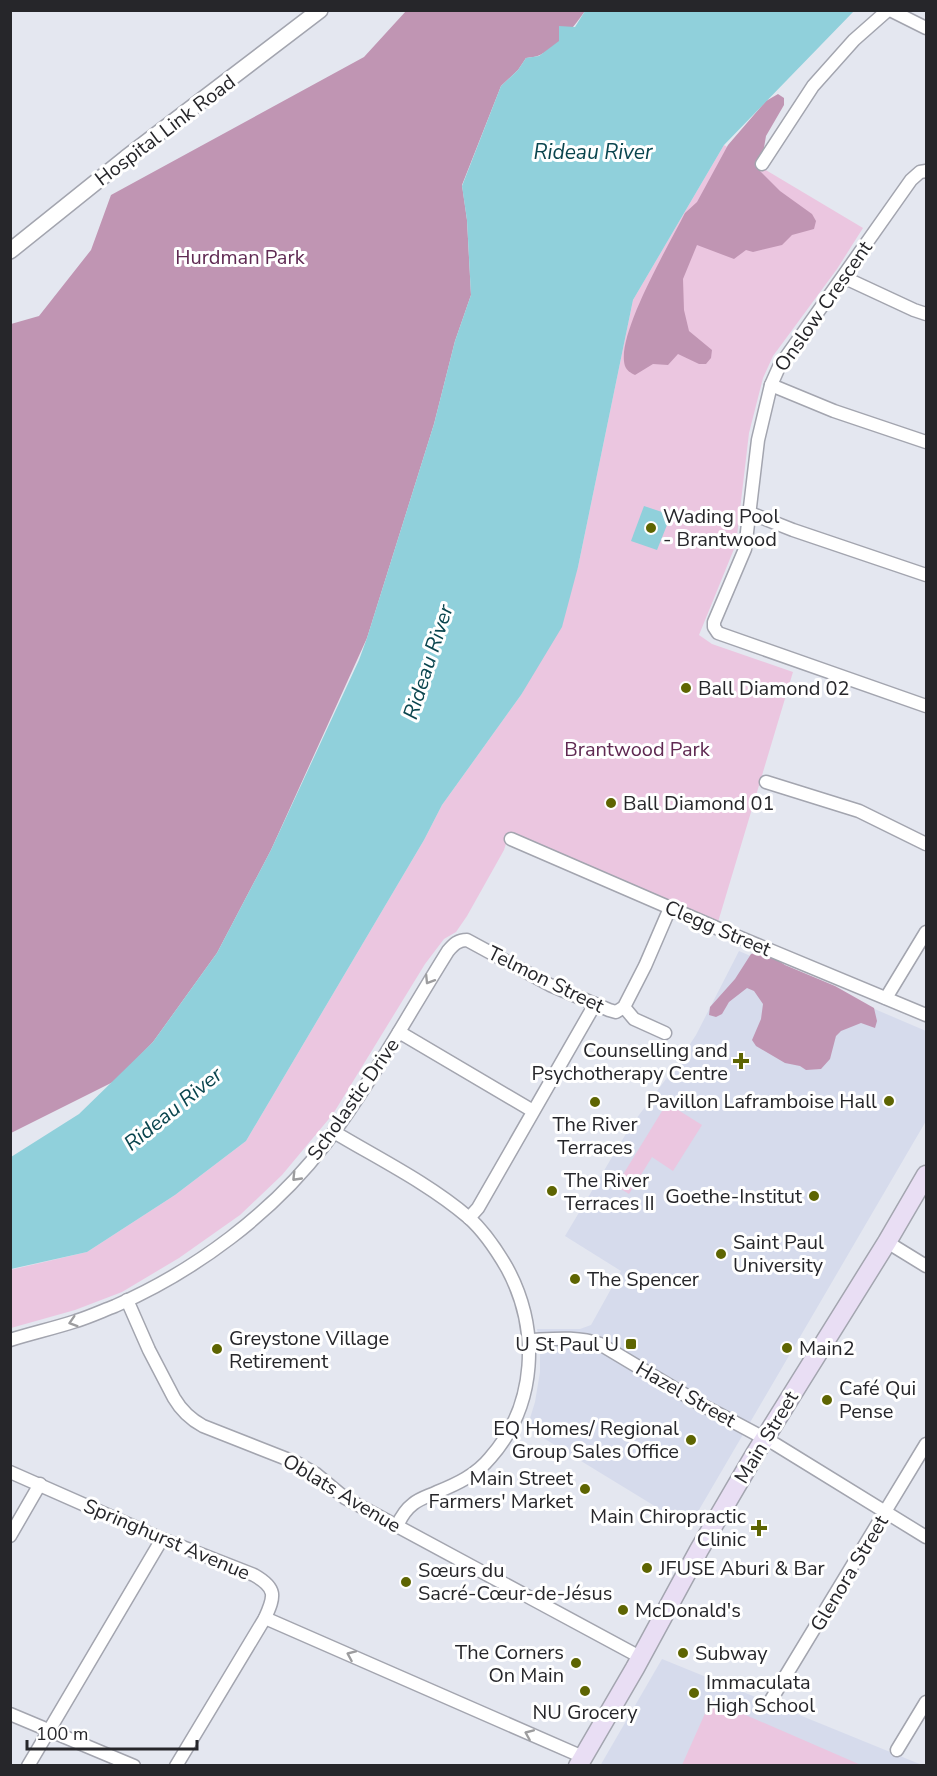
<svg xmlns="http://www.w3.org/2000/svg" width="937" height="1776" viewBox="0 0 937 1776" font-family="'Nunito Sans',sans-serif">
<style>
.built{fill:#d6dbec}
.green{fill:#ebc6e0}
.forest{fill:#c095b3}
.water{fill:#90d0db}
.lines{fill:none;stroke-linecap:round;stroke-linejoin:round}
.minor-casing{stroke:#a3a5af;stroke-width:15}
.tertiary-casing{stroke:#a3a5af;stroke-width:18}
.secondary-casing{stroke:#a3a5af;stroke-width:21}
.minor{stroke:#fff;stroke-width:12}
.tertiary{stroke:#fff;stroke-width:15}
.secondary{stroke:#e9def4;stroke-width:18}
.oneway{stroke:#9d9d9f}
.poi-dot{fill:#5e6502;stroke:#fff;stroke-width:2}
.labels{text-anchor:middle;stroke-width:6;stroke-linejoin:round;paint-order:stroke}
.street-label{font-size:20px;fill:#26262a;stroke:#fff}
.park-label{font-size:20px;fill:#5f2952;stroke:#fff}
.poi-label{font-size:20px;fill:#26262a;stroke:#fff;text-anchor:start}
.water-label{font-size:21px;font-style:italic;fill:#0a454e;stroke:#fff}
</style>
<rect width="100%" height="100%" fill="#e4e7f0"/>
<g class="built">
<path d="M739 951 926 1031V1121L689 1527 527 1428 535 1402 540 1372V1343L537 1329H580L591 1325 621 1271 565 1236 630 1127 675 1067 696 1035Z"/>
<path d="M662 1659 922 1765 600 1766Z"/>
</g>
<g class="green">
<path d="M724 145 863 228 837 269 773 356 763 378 749 433 736 544 699 635 712 644 793 672 718 922 509 834 504 850 467 916 456 932 444 939 425 964 333 1114 282 1175 240 1215 179 1258 122 1292 75 1310 11 1328 10 1270 87 1252 175 1195 246 1141 424 840 442 805 521 695 578 567 633 300Z"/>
<path d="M667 1103 702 1125 673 1171 652 1157 629 1194 616 1186Z"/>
<path d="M711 1700 861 1765H682Z"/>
</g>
<g class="forest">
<path d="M406 11H585C574 27 559 46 540 55 536 57 531 57 526 58L518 70 501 86 462 185 467 220 471 295 455 341 434 424 367 638 271 850 217 953 153 1042 115 1081 11 1133V324L39 316 91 250 111 195 364 57Z"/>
<path d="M778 94 784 98V105L766 136 760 171 780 191 812 214 816 221 814 229 792 235 782 245 753 252 746 250 734 259 697 245 683 279 684 310 689 331 712 350 711 358 706 364H699L678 354 668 365 653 364 635 375C631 373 627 371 625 366 615 336 670 243 685 213L697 202 728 145 766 101Z"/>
<path d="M758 952 771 956 785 965 835 986 874 1008 877 1021 875 1028 861 1023 841 1031 836 1036 830 1059 821 1069 806 1070 800 1066 785 1063 756 1046 752 1040 761 1019 763 1004 754 991 747 988 729 1002 722 1014 716 1017 709 1015 710 1007 735 979 751 954Z"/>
</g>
<g class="water">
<path d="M585 11H854L724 145 633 300 578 567 562 627 521 695 442 805 424 840 246 1141 175 1195 87 1252 11 1269V1157L79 1114 153 1042 217 953 271 850 359 660 367 638 434 424 455 341 471 295 467 220 462 186 501 86 518 70 526 58 539 56 559 41V26L575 27Z"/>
<path d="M644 506 671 515 657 550 631 541Z"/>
</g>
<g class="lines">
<defs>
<g id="minor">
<path d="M890 10 926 28"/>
<path d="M762 164 813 86 854 40 888 10"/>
<path d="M926 171 920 172 911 180 779 367 771 385 758 440 745 549 714 622V627L718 633 926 706"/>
<path d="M843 277 914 310 926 314"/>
<path d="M771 385 834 411 926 442"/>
<path d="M750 513 793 530 926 575"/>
<path d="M766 782 859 811 926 844"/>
<path d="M511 839 719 929 926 1015"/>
<path d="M886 998 926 932"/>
<path d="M624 1007 634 1019 665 1033"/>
<path d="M399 1032 533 1111"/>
<path d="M334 1132C379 1159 428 1183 468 1217 484 1231 496 1249 507 1268 540 1329 537 1405 490 1458 476 1475 457 1484 437 1492 429 1496 420 1498 413 1504 405 1510 401 1517 397 1526"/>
<path d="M469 1218 478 1208 595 1004"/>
<path d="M887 1242 926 1266"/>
<path d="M127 1300 149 1350 174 1398C181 1410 190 1419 203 1426L297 1463 316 1474 345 1498 640 1657"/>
<path d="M10 1340C32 1333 55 1328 76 1321 89 1317 102 1311 115 1306 195 1271 273 1213 326 1143 371 1083 408 1015 448 951 454 944 458 940 467 940L550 985 609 1010 616 1012 624 1007 645 966 670 908"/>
<path d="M529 1340C553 1339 577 1336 600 1344L702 1405 775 1444 926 1537"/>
<path d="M10 1472 162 1539 254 1575C277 1588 275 1596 265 1618L176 1766"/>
<path d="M10 1536 40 1484"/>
<path d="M265 1618 583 1757"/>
<path d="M771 1700 926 1444"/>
<path d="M10 1714 134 1766"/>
<path d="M897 1750 926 1702"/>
<path d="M28 1766 162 1539"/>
</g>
<path id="tertiary" d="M10 251 126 158 320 10"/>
<path id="secondary" d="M578 1766 635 1668 699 1550 755 1454 887 1242 926 1175"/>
</defs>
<use href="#minor" class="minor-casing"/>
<use href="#tertiary" class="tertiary-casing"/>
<use href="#secondary" class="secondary-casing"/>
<use href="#minor" class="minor"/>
<use href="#tertiary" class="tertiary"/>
<use href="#secondary" class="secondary"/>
</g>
<defs><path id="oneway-chevron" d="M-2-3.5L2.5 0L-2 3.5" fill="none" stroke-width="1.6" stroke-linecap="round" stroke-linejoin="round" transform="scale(1.5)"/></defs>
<g class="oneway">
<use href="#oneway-chevron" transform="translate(429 980) rotate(122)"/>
<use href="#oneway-chevron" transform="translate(296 1177) rotate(134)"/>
<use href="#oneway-chevron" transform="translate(73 1322) rotate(163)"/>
<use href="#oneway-chevron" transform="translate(351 1655) rotate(-156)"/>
<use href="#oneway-chevron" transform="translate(529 1734) rotate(-157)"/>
</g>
<g class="poi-dot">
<circle cx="651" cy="528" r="6"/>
<circle cx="686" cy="688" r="6"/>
<circle cx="611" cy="803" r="6"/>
<path d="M738 1052h6v6h6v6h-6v6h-6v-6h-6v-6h6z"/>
<circle cx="889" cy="1101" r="6"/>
<circle cx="595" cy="1102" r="6"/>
<circle cx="552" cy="1191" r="6"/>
<circle cx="814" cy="1196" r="6"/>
<circle cx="721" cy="1254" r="6"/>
<circle cx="575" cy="1279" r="6"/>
<rect x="625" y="1338" width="12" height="12" rx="3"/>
<circle cx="787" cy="1348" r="6"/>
<circle cx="217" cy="1349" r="6"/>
<circle cx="827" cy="1400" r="6"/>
<circle cx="691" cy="1440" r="6"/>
<circle cx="585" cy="1489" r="6"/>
<path d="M756 1519h6v6h6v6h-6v6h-6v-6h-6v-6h6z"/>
<circle cx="647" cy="1568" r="6"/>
<circle cx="406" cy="1582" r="6"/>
<circle cx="623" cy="1610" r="6"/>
<circle cx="683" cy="1653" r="6"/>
<circle cx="576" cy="1663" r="6"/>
<circle cx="585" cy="1691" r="6"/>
<circle cx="694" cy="1693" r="6"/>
</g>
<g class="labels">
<g class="street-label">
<text transform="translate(165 130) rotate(-37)" y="7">Hospital Link Road</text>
<text transform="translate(823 306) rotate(-55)" y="7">Onslow Crescent</text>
<text transform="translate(718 928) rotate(23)" y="7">Clegg Street</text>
<text transform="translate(546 979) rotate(26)" y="7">Telmon Street</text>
<text transform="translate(353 1099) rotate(-55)" y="7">Scholastic Drive</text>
<text transform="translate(686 1394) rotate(30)" y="7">Hazel Street</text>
<text transform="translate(766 1437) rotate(-59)" y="7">Main Street</text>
<text transform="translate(342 1493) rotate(31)" y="7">Oblats Avenue</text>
<text transform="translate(167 1539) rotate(23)" y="7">Springhurst Avenue</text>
<text transform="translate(849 1573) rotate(-59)" y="7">Glenora Street</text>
</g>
<g class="park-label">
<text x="240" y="264">Hurdman Park</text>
<text x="637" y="756">Brantwood Park</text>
</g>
<g class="poi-label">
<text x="663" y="523">Wading Pool<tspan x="663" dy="23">- Brantwood</tspan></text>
<text x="698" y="695">Ball Diamond 02</text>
<text x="623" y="810">Ball Diamond 01</text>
<text x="728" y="1057" text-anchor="end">Counselling and<tspan x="728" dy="23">Psychotherapy Centre</tspan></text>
<text x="877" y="1108" text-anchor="end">Pavillon Laframboise Hall</text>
<text x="595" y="1131" text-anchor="middle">The River<tspan x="595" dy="23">Terraces</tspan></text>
<text x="564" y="1187">The River<tspan x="564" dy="23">Terraces II</tspan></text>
<text x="802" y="1203" text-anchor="end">Goethe-Institut</text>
<text x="733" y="1249">Saint Paul<tspan x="733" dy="23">University</tspan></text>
<text x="587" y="1286">The Spencer</text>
<text x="229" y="1345">Greystone Village<tspan x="229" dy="23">Retirement</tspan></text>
<text x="619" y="1351" text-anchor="end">U St Paul U</text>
<text x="799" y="1355">Main2</text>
<text x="839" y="1395">Café Qui<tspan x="839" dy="23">Pense</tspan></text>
<text x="679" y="1435" text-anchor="end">EQ Homes/ Regional<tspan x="679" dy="23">Group Sales Office</tspan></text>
<text x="573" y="1485" text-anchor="end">Main Street<tspan x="573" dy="23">Farmers' Market</tspan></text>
<text x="746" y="1523" text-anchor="end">Main Chiropractic<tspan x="746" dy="23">Clinic</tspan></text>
<text x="659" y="1575">JFUSE Aburi &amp; Bar</text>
<text x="418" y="1577">Sœurs du<tspan x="418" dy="23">Sacré-Cœur-de-Jésus</tspan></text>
<text x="635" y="1617">McDonald's</text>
<text x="564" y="1659" text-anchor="end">The Corners<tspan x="564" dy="23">On Main</tspan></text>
<text x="695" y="1660">Subway</text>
<text x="706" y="1689">Immaculata<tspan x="706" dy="23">High School</tspan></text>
<text x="585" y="1719" text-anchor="middle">NU Grocery</text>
</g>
<g class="water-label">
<text x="593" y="159">Rideau River</text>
<text transform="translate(428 662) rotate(-72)" y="7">Rideau River</text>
<text transform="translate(173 1109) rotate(-39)" y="7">Rideau River</text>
</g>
</g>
<rect width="937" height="1776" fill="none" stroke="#26262a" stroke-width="24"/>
<path d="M27 1740v9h170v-9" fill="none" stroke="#26262a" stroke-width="3"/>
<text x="36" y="1740" font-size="18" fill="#26262a" stroke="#ffffff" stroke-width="4.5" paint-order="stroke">100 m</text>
</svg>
